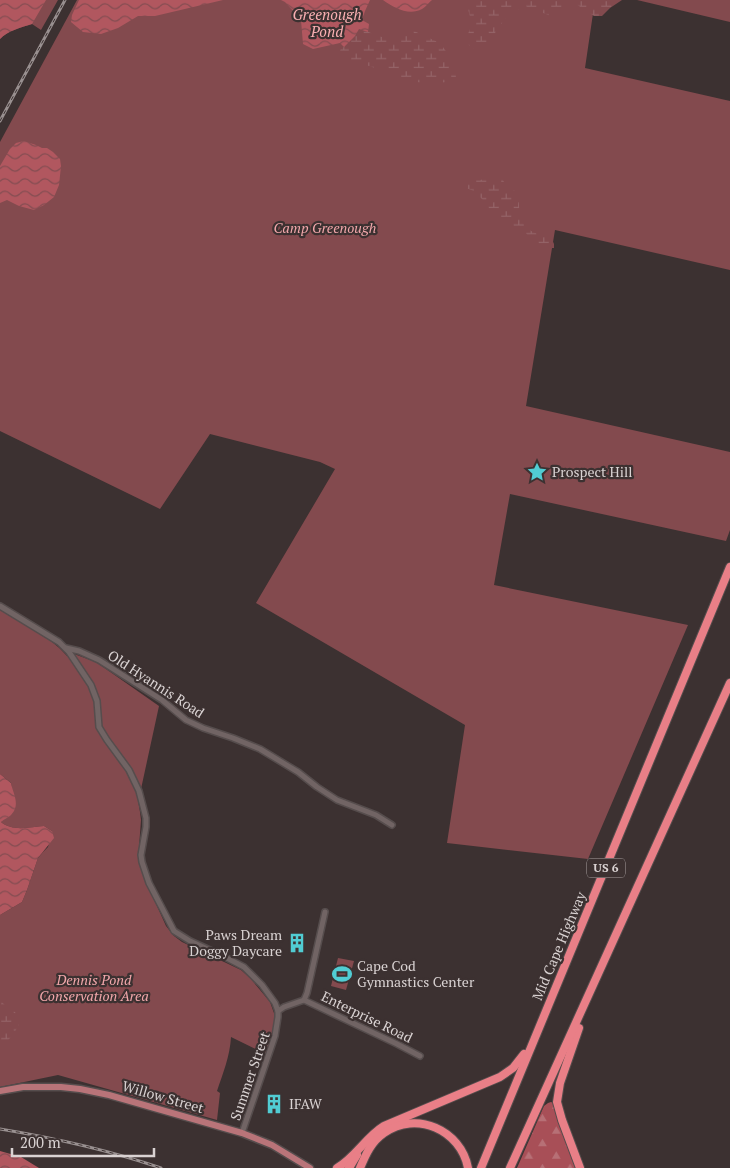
<svg xmlns="http://www.w3.org/2000/svg" width="730" height="1168" viewBox="0 0 730 1168" font-family="'PT Serif',serif">
<style>
.green{fill:#834a4e}
.forest{fill:url(#forest-firs)}
.wetland{fill:url(#wetland-marsh)}
.water{fill:url(#water-waves)}
.lines{fill:none;stroke-linecap:round;stroke-linejoin:round}
.minor-casing{stroke:#564d4d;stroke-width:8}
.major-casing{stroke:#564d4d;stroke-width:9}
.highway-casing{stroke:#564d4d;stroke-width:10}
.minor{stroke:#716464;stroke-width:5}
.major{stroke:#b97479;stroke-width:6}
.highway{stroke:#e97f87;stroke-width:8}
.rail-casing{stroke:#999090;stroke-width:3}
.rail{stroke:#3c3131;stroke-width:1;stroke-dasharray:4;stroke-linecap:butt}
.labels{text-anchor:middle;stroke-width:4.5;stroke-linejoin:round;paint-order:stroke}
.shield{fill:#3c3131;stroke:#aaa2a2;stroke-width:1}
.shield-label{font-size:12px;font-weight:bold;fill:#d9d2d2}
.park-label{font-size:14px;font-style:italic;fill:#f2a7ab;stroke:#3c3131}
.poi-label{font-size:14px;fill:#d9d2d2;stroke:#3c3131;text-anchor:start}
.street-label{font-size:14px;fill:#d9d2d2;stroke:#3c3131}
.water-label{font-size:15px;font-style:italic;fill:#faafb2;stroke:#3c3131}
</style>
<defs>
<pattern id="forest-firs" width="22" height="20" patternUnits="userSpaceOnUse" patternTransform="scale(1.25)"><rect width="22" height="20" fill="#a84f57"/><path d="M5 1l3.5 6h-7zM16 11l3.5 6h-7z" fill="#b77076"/></pattern>
<pattern id="wetland-marsh" width="20" height="14" patternUnits="userSpaceOnUse" patternTransform="scale(1.25)"><rect width="20" height="14" fill="#834a4e"/><path d="M1 5h8M5 5V1M11 12h8M15 12V8" fill="none" stroke="#946367"/></pattern>
<pattern id="water-waves" width="16" height="10" patternUnits="userSpaceOnUse" patternTransform="scale(1.25)"><rect width="16" height="10" fill="#b1575f"/><path d="M0 5q4-4 8 0t8 0" fill="none" stroke="#844d52"/></pattern>
</defs>
<rect width="100%" height="100%" fill="#3c3131"/>
<g class="green">
<path d="M0 0H58L41 30 32 24C22 27 7 31 0 39Z"/>
<path d="M77 0H595L585 68 730 101V270L555 230 526 406 730 452V530L726 541 510 494 494 585 688 625 588 859 447 843 465 725 256 603 335 469 320 462 210 434 160 509 0 431V142Z"/>
<path d="M637 0H730V22Z"/>
<path d="M0 610C23 624 49 635 67 656L74 654 96 662 159 706 141 789 138 800 140 812 141 820 139 847V862L144 877 166 926 174 936 182 942 241 970 251 979 270 1002 275 1016 274 1026 271 1040 266 1054 231 1037C230 1056 223 1073 217 1091L220 1093 217 1120 58 1075 0 1087V915L22 902 27 890 38 858 43 852 48 847 52 831 44 826C30 827 13 832 1 822L12 790 11 783 0 774Z"/>
<path d="M338 958 354 961 346 990 331 986Z"/>
</g>
<path class="forest" d="M551 1102 555 1104 576 1168H517L544 1106 548 1103Z"/>
<g class="wetland">
<path d="M472 0H622L610 8 602 16H594L576 4 568 0 562 9 561 16 556 18 525 6 508 15 496 31 488 48 482 51C473 49 469 48 466 39L472 24 468 9Z"/>
<path d="M359 28 378 36 394 40 407 31H414L440 43 448 54 456 77 455 83 447 82 436 83 414 82 391 75 370 66 357 65 347 63 340 50C348 44 354 38 359 28Z"/>
<path d="M490 175 502 178 505 184 519 194C518 221 522 233 551 237L554 244V248H548L541 246 523 231 496 218 491 212 485 202 474 191 466 188 463 184C466 178 475 179 481 180Z"/>
<path d="M0 997C3 1006 6 1005 12 1009 16 1012 18 1017 20 1021 15 1034 11 1038 0 1047Z"/>
</g>
<g class="water">
<path d="M0 0H46L32 24C22 27 7 31 0 39Z"/>
<path d="M79 0H223L155 16H138L118 28 101 34 83 32 71 22 72 15Z"/>
<path d="M281 0H375H370L365 11 362 20 369 24 368 32 359 29 355 36 344 47 340 43 313 49 303 44 301 20 285 2Z"/>
<path d="M383 0H432C429 2 426 7 422 9 409 16 394 8 383 0Z"/>
<path d="M24 141 36 145 42 148H47L53 152 60 159 61 166 59 185 54 197 44 205 34 210 19 206 7 200 0 203V166L10 149 16 143Z"/>
<path d="M0 774 11 783C13 794 21 805 11 815 8 818 4 819 1 822 13 832 30 827 44 826L52 831 54 838 38 858 27 890 22 902 0 915Z"/>
<path d="M0 1151 21 1157 39 1168H0Z"/>
</g>
<g class="lines">
<defs>
<g id="minor">
<path d="M0 606 59 642 69 652 91 685 97 701 99 727 107 740 129 770 139 791 146 818V827L141 855 142 862 149 883 174 931 190 941 225 957 244 967 262 985 275 1003 278 1011V1017L275 1036 242 1133"/>
<path d="M66 648 79 651 99 660 162 700 186 720 203 728 233 738 260 749 298 772 317 787 337 800 376 815 392 825"/>
<path d="M304 1000 397 1044 420 1056"/>
<path d="M278 1011 284 1007 304 1000 307 993 325 912"/>
</g>
<path id="major" d="M0 1091 23 1087H61L80 1089 109 1095 242 1133 272 1145 310 1168"/>
<g id="highway">
<path d="M579 1028 560 1083 557 1102 562 1120 580 1168"/>
<path d="M337 1168C355 1158 366 1137 384 1126L500 1077 513 1068 524 1054"/>
<path d="M349 1168 357 1155"/>
<path d="M360 1168C366 1154 371 1142 384 1133 416 1110 461 1130 468 1168"/>
<path d="M481 1168 730 567"/>
<path d="M510 1168 730 683"/>
</g>
</defs>
<use href="#minor" class="minor-casing"/>
<use href="#major" class="major-casing"/>
<use href="#highway" class="highway-casing"/>
<use href="#minor" class="minor"/>
<use href="#major" class="major"/>
<use href="#highway" class="highway"/>
<defs>
<g id="rail">
<path d="M0 121 65 0"/>
<path d="M0 1129C55 1138 108 1150 161 1168"/>
</g>
</defs>
<use href="#rail" class="rail-casing"/>
<use href="#rail" class="rail"/>
</g>
<defs>
<symbol id="sight-bare" viewBox="-9 -9 18 18"><path d="M0-6L1.8-2.2L6-1.7L2.9 1.2L3.7 5.4L0 3.3L-3.7 5.4L-2.9 1.2L-6-1.7L-1.8-2.2Z" fill="#51ccd3" stroke="#3c3131" stroke-width="2.5" paint-order="stroke"/></symbol>
<symbol id="building-bare" viewBox="-9 -9 18 18"><path d="M-4-6H4V6H1V3H-1V6H-4ZM-2.5-4.3h1.7v1.8h-1.7ZM.8-4.3h1.7v1.8H.8ZM-2.5-1h1.7V.8h-1.7ZM.8-1h1.7V.8H.8Z" fill="#51ccd3" stroke="#3c3131" stroke-width="2.5" paint-order="stroke"/></symbol>
<symbol id="stadium-bare" viewBox="-9 -9 18 18"><path d="M0-5a6.5 5 0 1 0 0 10a6.5 5 0 1 0 0-10ZM-3.5-1.8h7v3.6h-7Z" fill="#51ccd3" stroke="#3c3131" stroke-width="2.5" paint-order="stroke"/></symbol>
</defs>
<g fill-rule="evenodd">
<use href="#sight-bare" x="523" y="458" width="28" height="28"/>
<use href="#building-bare" x="283" y="929" width="28" height="28"/>
<use href="#stadium-bare" x="328" y="960" width="28" height="28"/>
<use href="#building-bare" x="260" y="1090" width="28" height="28"/>
</g>
<g class="labels">
<rect class="shield" x="587" y="858.5" width="38" height="19" rx="4"/>
<g class="shield-label">
<text x="606" y="872">US 6</text>
</g>
<g class="park-label">
<text x="325" y="233">Camp Greenough</text>
<text x="94" y="985">Dennis Pond<tspan x="94" dy="16">Conservation Area</tspan></text>
</g>
<g class="poi-label">
<text x="552" y="477">Prospect Hill</text>
<text x="282" y="940" text-anchor="end">Paws Dream<tspan x="282" dy="16">Doggy Daycare</tspan></text>
<text x="357" y="971">Cape Cod<tspan x="357" dy="16">Gymnastics Center</tspan></text>
<text x="289" y="1109">IFAW</text>
</g>
<g class="street-label">
<text transform="translate(156 684) rotate(33)" y="5">Old Hyannis Road</text>
<text transform="translate(559 946) rotate(-67)" y="5">Mid Cape Highway</text>
<text transform="translate(367 1017) rotate(26)" y="5">Enterprise Road</text>
<text transform="translate(250 1076) rotate(-71)" y="5">Summer Street</text>
<text transform="translate(163 1097) rotate(16)" y="5">Willow Street</text>
</g>
<g class="water-label">
<text x="327" y="20">Greenough<tspan x="327" dy="17">Pond</tspan></text>
</g>
</g>
<path d="M12 1148v8h142v-8" fill="none" stroke="#d9d2d2" stroke-width="2.5"/>
<text x="20" y="1148" font-size="15" fill="#d9d2d2" stroke="#3c3131" stroke-width="4" paint-order="stroke">200 m</text>
</svg>
